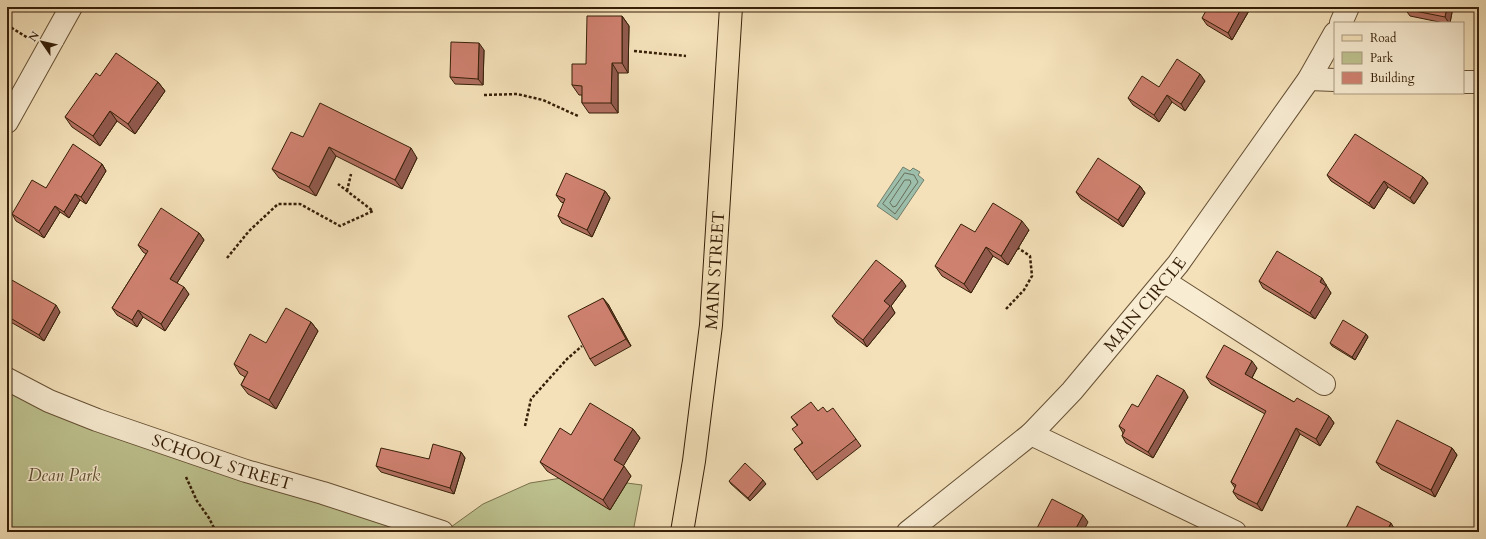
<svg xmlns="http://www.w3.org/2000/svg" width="1486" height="539" viewBox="0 0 1486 539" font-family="Cardo,serif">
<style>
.green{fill:#bdc28f;stroke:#7a704b}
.water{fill:#9cbeab;stroke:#737e69}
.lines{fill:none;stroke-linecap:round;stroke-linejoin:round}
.shore{stroke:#696e59;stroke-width:1}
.minor-casing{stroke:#665034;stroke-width:24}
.major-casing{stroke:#361f07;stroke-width:24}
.path{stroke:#361f07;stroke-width:2.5;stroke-dasharray:3 2;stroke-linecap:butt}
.minor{stroke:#f8ecd2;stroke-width:22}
.major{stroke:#f4e1ba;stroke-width:22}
.wall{fill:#b26f60;stroke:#361f07}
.shaded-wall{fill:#915a4e;stroke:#361f07}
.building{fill:#cf8170;stroke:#361f07}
.labels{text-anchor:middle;stroke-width:3;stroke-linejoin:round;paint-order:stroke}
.street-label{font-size:17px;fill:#361f07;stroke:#f8ecd2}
.park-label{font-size:17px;font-style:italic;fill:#5e5030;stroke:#f8ecd2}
</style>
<rect width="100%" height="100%" fill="#f4e1ba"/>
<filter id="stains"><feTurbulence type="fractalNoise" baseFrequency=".005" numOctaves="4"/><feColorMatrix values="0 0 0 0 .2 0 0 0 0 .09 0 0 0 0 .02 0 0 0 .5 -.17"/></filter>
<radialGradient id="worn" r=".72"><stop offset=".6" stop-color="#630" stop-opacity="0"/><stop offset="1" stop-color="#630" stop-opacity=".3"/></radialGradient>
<g class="green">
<path d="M7 389 442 532H7Z"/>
<path d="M574 476 642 485 633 532H444L483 504 530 483Z"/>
</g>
<path class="water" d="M903 167 910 171 913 168 920 172 918 175 924 180 897 220 877 206Z"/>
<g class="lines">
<g class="shore">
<path d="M905 173 914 175 918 182 895 214 883 204Z"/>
<path d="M905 180H910L911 183 896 206 893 207 890 203Z"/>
</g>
<defs>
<g id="minor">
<path d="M1341 23 1348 7"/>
<path d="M1309 79 1335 80"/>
<path d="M1463 82H1479"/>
<path d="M7 122 71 7"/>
<path d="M1164 281 1324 384"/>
<path id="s1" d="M7 379 49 401 97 420 246 471 323 493 442 532"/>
<path d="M1031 434 1235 532"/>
<path id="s2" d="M908 532 1031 434 1072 391 1178 264 1309 79 1335 33"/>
</g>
<g id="major">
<path id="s3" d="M682 532 694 461 711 325 731 7"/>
</g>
</defs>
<use href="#minor" class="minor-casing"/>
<use href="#major" class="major-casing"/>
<g class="path">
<path d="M7 25 28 38"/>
<path d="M634 51 686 56"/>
<path d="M484 95 517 94 543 100 578 116"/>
<path d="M347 191 351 174"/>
<path d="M227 258 249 231 278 204H300L340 226 373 211 338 184"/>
<path d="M1006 309 1024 290 1032 276 1030 256 1018 248"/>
<path d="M525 426 531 399 567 359 582 346"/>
<path d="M186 477 197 501 209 518 216 532"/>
</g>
<use href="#minor" class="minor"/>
<use href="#major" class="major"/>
</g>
<g class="wall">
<path d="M1405 7H1453L1450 23H1444L1410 16 1405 9Z"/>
<path d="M1250 9 1232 40 1207 25 1202 18Z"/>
<path d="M622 16 629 26 628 73H618V113H589L582 103V95H579L572 85 586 64Z"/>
<path d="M484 50 483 85 455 84 450 77Z"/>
<path d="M100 76 158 82 165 91 135 134 117 121 100 146 72 127 65 117Z"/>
<path d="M1205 81 1185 111 1172 102 1159 122 1133 105 1128 98 1159 87Z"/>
<path d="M303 137 417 158 402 189 336 156 316 196 279 178 272 169Z"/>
<path d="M102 164 106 171 86 204 80 200 69 218 60 212 44 238 16 221 12 214 46 188Z"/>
<path d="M1327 175 1423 177 1428 183 1414 204 1388 187 1374 209 1331 181Z"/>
<path d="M1140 186 1145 193 1123 227 1081 199 1076 192Z"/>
<path d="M605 191 610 198 592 237 562 223 558 216 564 203 561 202 556 195Z"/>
<path d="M1029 230 1008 265 993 256 971 293 942 276 935 266 975 232Z"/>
<path d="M199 233 204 240 177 283 189 294 165 331 143 317 137 327 117 315 112 308 146 254 143 252 138 245Z"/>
<path d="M1259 281 1327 285 1326 286 1331 293 1315 319 1263 288Z"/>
<path d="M7 284 60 312 44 341 7 320Z"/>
<path d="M906 286 891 306 895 313 867 347 837 323 832 316Z"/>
<path d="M608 304 631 346 595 366 590 359Z"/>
<path d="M311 322 318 331 276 409 248 394 241 385 245 377 240 374 234 364 266 343Z"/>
<path d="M1366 334 1368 337 1355 360 1332 346 1330 343Z"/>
<path d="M1257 368 1252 378 1294 402 1329 416 1334 423 1320 446 1300 434 1262 511 1238 499 1233 492 1235 488 1231 482 1265 414 1211 384 1206 377Z"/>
<path d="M1188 397 1153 458 1126 443 1122 436 1123 433 1119 426 1138 407Z"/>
<path d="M818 411 827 412 856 439 861 446 817 480 794 449 802 443 797 425 791 417Z"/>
<path d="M633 429 640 438 623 466 631 476 610 510 547 471 540 462 571 435Z"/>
<path d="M1452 448 1457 455 1435 497 1381 469 1376 462Z"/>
<path d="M461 452 465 458 454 494 381 472 376 466 429 459Z"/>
<path d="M729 481 766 484 750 501 731 484Z"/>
</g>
<g class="shaded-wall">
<path d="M1242 7H1249L1250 9 1232 40 1228 33Z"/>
<path d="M1447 7H1453L1450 23H1449L1445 17Z"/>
<path d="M622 16 629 26 628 73 622 63Z"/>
<path d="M479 43 484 50 483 85 478 79Z"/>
<path d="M612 63 618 73V113L611 103Z"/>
<path d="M1200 74 1205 81 1185 111 1181 104Z"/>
<path d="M158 82 165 91 135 134 128 124Z"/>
<path d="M1167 95 1172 102 1159 122 1154 115Z"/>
<path d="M110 111 117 121 100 146 93 136Z"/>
<path d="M329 147 336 156 316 196 309 187Z"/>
<path d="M411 148 417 158 402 189 395 180Z"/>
<path d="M102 164 106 171 86 204 81 197Z"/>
<path d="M1423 177 1428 183 1414 204 1410 198Z"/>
<path d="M1384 181 1388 187 1374 209 1369 203Z"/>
<path d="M1140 186 1145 193 1123 227 1118 220Z"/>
<path d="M605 191 610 198 592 237 587 230Z"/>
<path d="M75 194 80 200 69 218 64 212Z"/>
<path d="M55 206 60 212 44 238 39 231Z"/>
<path d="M1022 221 1029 230 1008 265 1001 256Z"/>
<path d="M199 233 204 240 175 286 170 279Z"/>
<path d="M986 247 993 256 971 293 964 284Z"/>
<path d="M1322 278 1331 293 1315 319 1310 313 1320 282Z"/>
<path d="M902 280 906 286 891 306 895 313 867 347 863 340 884 301Z"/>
<path d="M184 287 189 294 165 331 161 324Z"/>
<path d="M603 298 608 304 631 346 626 339Z"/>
<path d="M56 305 60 312 44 341 39 335Z"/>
<path d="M138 310 143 317 137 327 132 320Z"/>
<path d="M311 322 318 331 276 409 269 400Z"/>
<path d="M1366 334 1368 337 1355 360 1352 357Z"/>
<path d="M1252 361 1257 368 1250 381 1245 374Z"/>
<path d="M1184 390 1188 397 1153 458 1148 452Z"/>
<path d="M1329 416 1334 423 1320 446 1316 439Z"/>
<path d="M1296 428 1300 434 1262 511 1257 504Z"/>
<path d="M633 429 640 438 621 470 614 460Z"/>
<path d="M1452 448 1457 455 1435 497 1431 490Z"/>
<path d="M461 452 465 458 454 494 450 488Z"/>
<path d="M624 466 631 476 610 510 603 500Z"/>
<path d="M763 480 766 484 750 501 748 498Z"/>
<path d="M1083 515 1088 522 1083 532H1074Z"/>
<path d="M1391 523 1395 530V532H1386Z"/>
</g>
<g class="building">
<path d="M1208 7H1242L1228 33 1202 18Z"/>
<path d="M1405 7H1447L1445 17 1405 9Z"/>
<path d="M587 16H622V63H612L611 103H582V86L572 85V64H586Z"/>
<path d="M451 42 479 43 478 79 450 77Z"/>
<path d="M116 53 158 82 128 124 110 111 93 136 65 117 96 73 100 76Z"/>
<path d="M1177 59 1200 74 1181 104 1167 95 1154 115 1128 98 1142 76 1159 87Z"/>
<path d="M320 103 411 148 395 180 329 147 309 187 272 169 291 132 303 137Z"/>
<path d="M1355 134 1423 177 1410 198 1384 181 1369 203 1327 175Z"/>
<path d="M73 144 102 164 81 197 75 194 64 212 55 206 39 231 12 214 32 180 46 188Z"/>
<path d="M1098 158 1140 186 1118 220 1076 192Z"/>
<path d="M566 173 605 191 587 230 558 216 565 199 556 195Z"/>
<path d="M993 203 1022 221 1001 256 986 247 964 284 935 266 961 224 975 232Z"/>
<path d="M161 208 199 233 170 279 184 287 161 324 138 310 132 320 112 308 148 251 138 245Z"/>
<path d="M1277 251 1322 278 1320 282 1326 286 1310 313 1259 281Z"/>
<path d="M876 260 902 280 884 301 890 306 863 340 832 316Z"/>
<path d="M10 279 56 305 39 335 7 316V284Z"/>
<path d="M603 298 626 339 590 359 568 316Z"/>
<path d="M286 308 311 322 269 400 241 385 248 372 234 364 250 334 266 343Z"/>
<path d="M1343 320 1366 334 1352 357 1330 343Z"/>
<path d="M1224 345 1252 361 1245 374 1294 402 1297 398 1329 416 1316 439 1296 428 1257 504 1233 492 1236 485 1231 482 1266 411 1206 377Z"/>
<path d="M1157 375 1184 390 1148 452 1122 436 1125 430 1119 426 1132 404 1138 407Z"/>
<path d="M811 402 818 411 823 407 827 412 833 408 856 439 812 473 794 449 803 443 792 429 798 425 791 417Z"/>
<path d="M590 403 633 429 614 460 624 466 603 500 540 462 560 428 571 435Z"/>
<path d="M1397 420 1452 448 1431 490 1376 462Z"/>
<path d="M433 444 461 452 450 488 376 466 381 448 429 459Z"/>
<path d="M745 463 763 480 748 498 729 481Z"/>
<path d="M1052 499 1083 515 1074 532H1035Z"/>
<path d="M1357 506 1391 523 1386 532H1344Z"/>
</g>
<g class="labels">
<g class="street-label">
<text dy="6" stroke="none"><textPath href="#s3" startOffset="264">MAIN STREET</textPath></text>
<text dy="6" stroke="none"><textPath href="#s2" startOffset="330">MAIN CIRCLE</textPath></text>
<text dy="6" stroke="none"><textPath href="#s1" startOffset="231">SCHOOL STREET</textPath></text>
</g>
<g class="park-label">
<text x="64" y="481">Dean Park</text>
</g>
</g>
<rect width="1486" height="539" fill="none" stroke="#f4e1ba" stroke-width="24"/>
<rect x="8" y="8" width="1470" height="523" fill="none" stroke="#361f07" stroke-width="2"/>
<rect x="12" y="12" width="1462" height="515" fill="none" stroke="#361f07"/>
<rect x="1334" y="22" width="130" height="72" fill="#f8ecd2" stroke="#aa9a81"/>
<rect x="1342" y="35" width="20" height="6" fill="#f4e1ba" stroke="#aa9a81"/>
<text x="1370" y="42" font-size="12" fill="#361f07">Road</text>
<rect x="1342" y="52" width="20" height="12" fill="#bdc28f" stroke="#aa9a81"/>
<text x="1370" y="62" font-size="12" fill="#361f07">Park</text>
<rect x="1342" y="72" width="20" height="12" fill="#cf8170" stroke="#aa9a81"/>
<text x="1370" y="82" font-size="12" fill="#361f07">Building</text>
<g transform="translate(42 42) rotate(304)" stroke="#f8ecd2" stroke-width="3" paint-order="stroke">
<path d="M0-3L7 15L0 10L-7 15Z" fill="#361f07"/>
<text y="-6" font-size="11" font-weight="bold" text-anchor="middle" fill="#361f07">N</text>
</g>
<rect width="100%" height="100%" filter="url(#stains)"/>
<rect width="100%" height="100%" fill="url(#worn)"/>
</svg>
